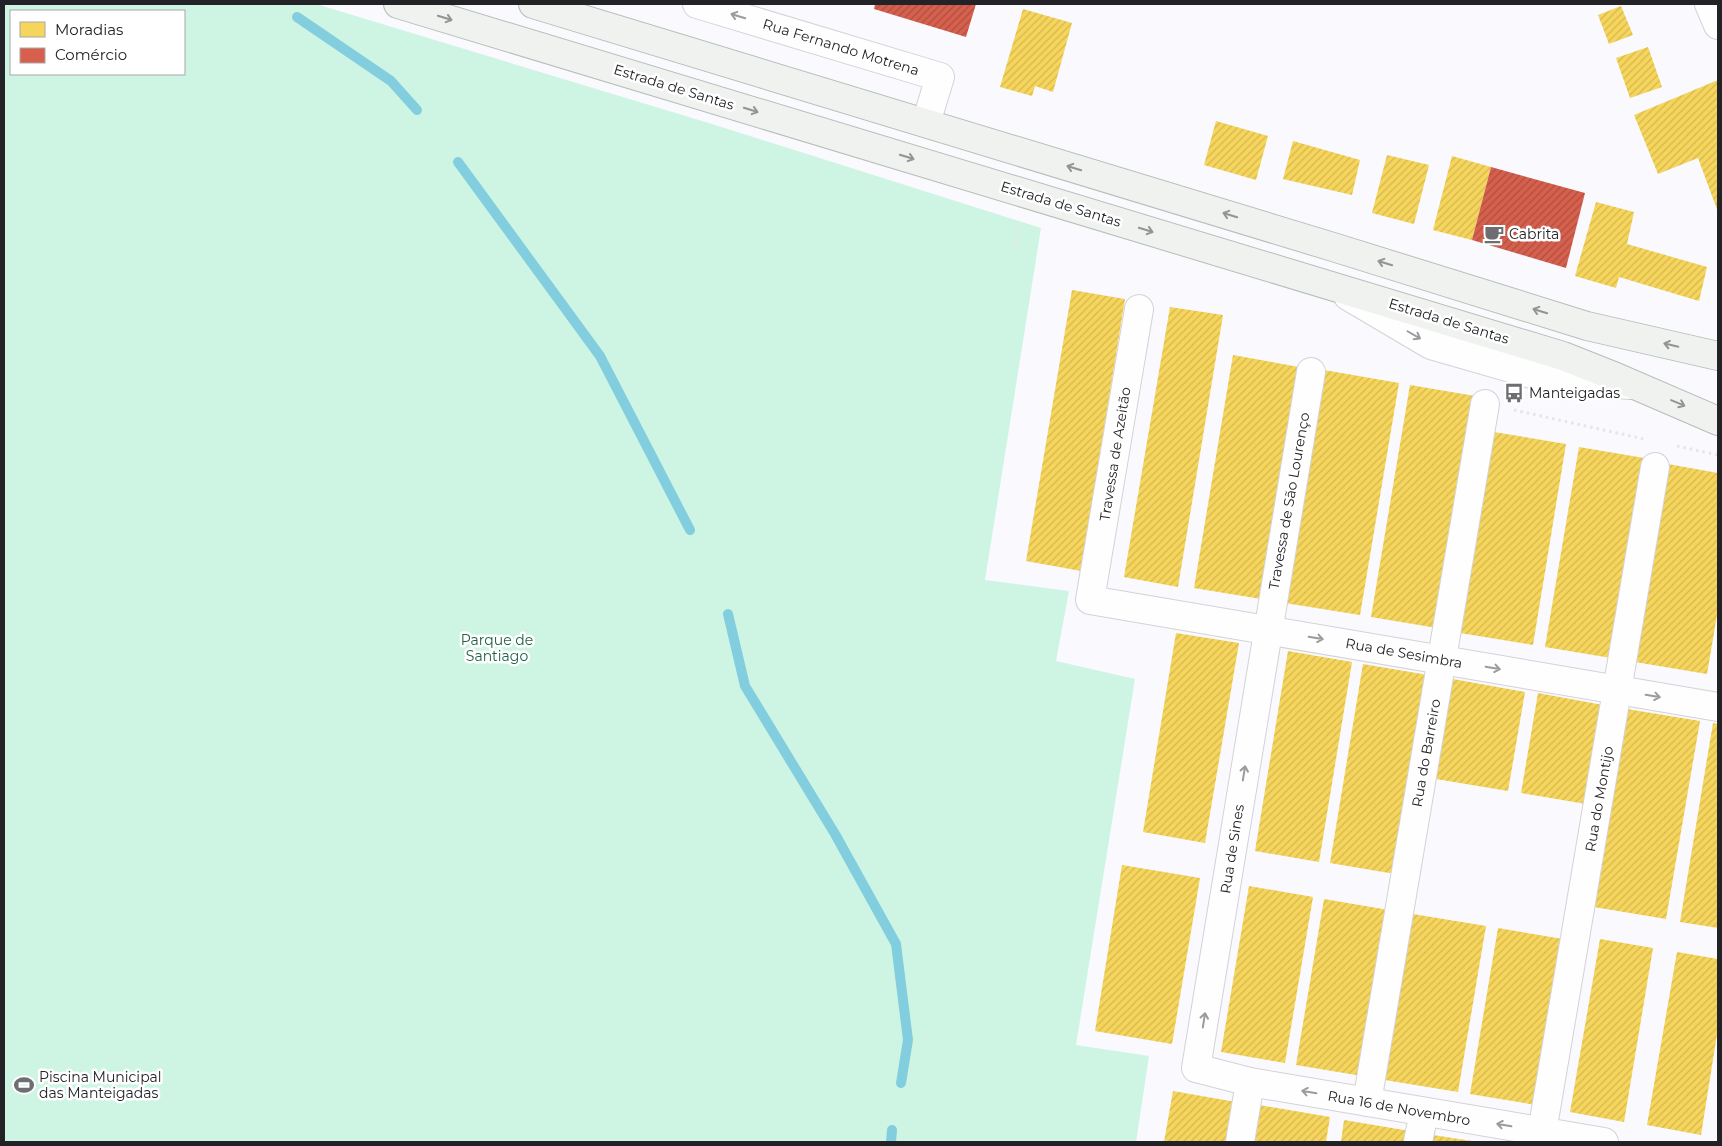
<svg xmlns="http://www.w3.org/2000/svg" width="1722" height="1146" viewBox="0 0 1722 1146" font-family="Montserrat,sans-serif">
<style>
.green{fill:#cef5e4;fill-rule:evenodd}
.homes{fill:url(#homes-hatch)}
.shops{fill:url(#shops-hatch)}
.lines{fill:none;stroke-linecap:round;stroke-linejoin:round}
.stream{stroke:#83cede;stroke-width:10}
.minor-casing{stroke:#d3d3d7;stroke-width:30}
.major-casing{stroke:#b6beb7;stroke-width:30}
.path{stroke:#e6e6e7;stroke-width:3;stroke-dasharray:2.5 4;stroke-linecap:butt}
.minor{stroke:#fefeff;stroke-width:28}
.major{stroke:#eff2ef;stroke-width:28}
.oneway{stroke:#9b9b9e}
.oneway2{stroke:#939595}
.labels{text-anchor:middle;stroke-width:5;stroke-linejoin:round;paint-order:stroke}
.street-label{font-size:14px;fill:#232327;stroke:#fff}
.poi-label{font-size:14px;fill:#232327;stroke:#fff;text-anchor:start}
.park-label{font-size:14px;fill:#206045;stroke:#fff}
</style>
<defs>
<pattern id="homes-hatch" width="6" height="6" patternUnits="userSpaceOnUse" patternTransform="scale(1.25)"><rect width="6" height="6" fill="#f6d55c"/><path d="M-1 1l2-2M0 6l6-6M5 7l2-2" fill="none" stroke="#d3b750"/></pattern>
<pattern id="shops-hatch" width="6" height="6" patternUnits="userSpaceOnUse" patternTransform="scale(1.25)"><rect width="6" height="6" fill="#d6604d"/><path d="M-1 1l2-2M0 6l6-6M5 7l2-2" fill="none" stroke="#ad4f40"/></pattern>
</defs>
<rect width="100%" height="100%" fill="#f9f9fe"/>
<path class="green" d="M4 4H316L712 124 1041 228 985 580 1069 591 1056 661 1135 679 1076 1045 1149 1056 1136 1142H4ZM11 11H184V74H11Z"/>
<g class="homes">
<path d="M1621 6 1633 35 1609 44 1598 15Z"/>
<path d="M1023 9 1072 23 1053 92 1035 86 1032 96 1000 87Z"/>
<path d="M1648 47 1662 87 1630 98 1616 58Z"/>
<path d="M1718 80V212L1698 158 1658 174 1634 115Z"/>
<path d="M1216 121 1268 136 1256 180 1204 165Z"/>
<path d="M1293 141 1360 160 1352 195 1283 179Z"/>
<path d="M1387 155 1429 165 1414 224 1372 213Z"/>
<path d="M1452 156 1491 167 1472 240 1433 230Z"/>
<path d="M1596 202 1634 212 1627 244 1707 267 1699 301 1619 277 1616 288 1575 276Z"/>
<path d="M1072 290 1125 299 1081 571 1026 561Z"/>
<path d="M1170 307 1223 315 1178 587 1124 577Z"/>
<path d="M1233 355 1299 367 1261 599 1194 588Z"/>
<path d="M1324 370 1399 383 1360 615 1285 603Z"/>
<path d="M1410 385 1475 396 1437 628 1371 617Z"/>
<path d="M1494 432 1566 444 1533 645 1460 633Z"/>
<path d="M1579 447 1644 458 1611 658 1545 647Z"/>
<path d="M1668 464 1718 473V609L1707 674 1635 662Z"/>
<path d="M1176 633 1239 643 1205 843 1143 832Z"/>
<path d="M1288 651 1352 662 1319 862 1255 851Z"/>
<path d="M1363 664 1428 675 1395 874 1330 863Z"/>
<path d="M1453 679 1525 692 1508 791 1436 779Z"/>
<path d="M1538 693 1603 705 1586 804 1521 793Z"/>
<path d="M1627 709 1700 721 1666 919 1594 907Z"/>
<path d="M1713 723 1718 724V928L1680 922Z"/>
<path d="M1122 865 1200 878 1172 1044 1095 1031Z"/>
<path d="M1249 886 1313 897 1285 1063 1221 1052Z"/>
<path d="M1324 899 1389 910 1362 1076 1296 1065Z"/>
<path d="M1413 914 1486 926 1458 1092 1385 1080Z"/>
<path d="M1498 928 1563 939 1536 1105 1470 1094Z"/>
<path d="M1600 939 1653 948 1624 1122 1570 1112Z"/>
<path d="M1677 952 1718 959V1028L1701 1135 1647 1125Z"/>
<path d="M1173 1091 1236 1102 1229 1142H1164Z"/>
<path d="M1259 1105 1330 1117 1326 1142H1253Z"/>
<path d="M1344 1120 1410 1131 1408 1142H1341Z"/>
<path d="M1433 1135 1472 1141V1142H1432Z"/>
</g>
<g class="shops">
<path d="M875 4H976L966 37 874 9Z"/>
<path d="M1491 167 1585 193 1566 268 1472 240Z"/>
</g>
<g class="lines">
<g class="stream">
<path d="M297 17 391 81 417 110"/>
<path d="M458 162 600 356 690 530"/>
<path d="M728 614 745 686 835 834 896 944 908 1040 901 1083"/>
<path d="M891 1142 892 1130"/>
</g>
<defs>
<g id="minor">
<path d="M697 4 940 77 926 123"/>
<path d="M1709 4 1718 25"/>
<path d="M1348 296 1431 345 1552 380 1631 385"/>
<path d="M1139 309 1090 600 1718 707"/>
<path d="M1311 372 1196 1068 1250 1082 1604 1142"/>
<path d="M1367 1102 1485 404"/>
<path d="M1542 1132 1655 467"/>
<path d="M1240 1142 1250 1082"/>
<path d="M1418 1142 1424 1112"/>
</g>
<g id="major">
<path d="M398 4 1563 356 1616 377 1718 421"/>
<path d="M533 4 1333 247 1587 326 1718 356"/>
</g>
</defs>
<use href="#minor" class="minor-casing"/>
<use href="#major" class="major-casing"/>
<g class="path">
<path d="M1013 249 1021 224"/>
<path d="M1514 410 1644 439"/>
<path d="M1677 446 1718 455"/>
</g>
<use href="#minor" class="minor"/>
<use href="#major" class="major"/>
</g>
<defs><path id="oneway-shaft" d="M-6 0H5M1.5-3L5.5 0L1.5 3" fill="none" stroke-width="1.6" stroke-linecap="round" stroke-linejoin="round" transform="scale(1.25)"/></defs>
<g class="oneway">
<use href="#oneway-shaft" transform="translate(738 16) rotate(-163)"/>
<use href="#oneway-shaft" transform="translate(1414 335) rotate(30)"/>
<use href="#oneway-shaft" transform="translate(1316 638) rotate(10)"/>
<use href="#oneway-shaft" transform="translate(1493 668) rotate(10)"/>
<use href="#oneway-shaft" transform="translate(1653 696) rotate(10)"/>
<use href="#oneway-shaft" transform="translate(1244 773) rotate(-81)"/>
<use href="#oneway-shaft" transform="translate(1204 1020) rotate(-81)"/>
<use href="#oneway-shaft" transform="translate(1309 1092) rotate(-170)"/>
<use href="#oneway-shaft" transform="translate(1504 1125) rotate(-170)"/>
</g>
<g class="oneway2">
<use href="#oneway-shaft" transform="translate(445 18) rotate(17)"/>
<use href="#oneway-shaft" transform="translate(751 110) rotate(17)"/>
<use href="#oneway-shaft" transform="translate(907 157) rotate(17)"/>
<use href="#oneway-shaft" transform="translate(1074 168) rotate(-163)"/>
<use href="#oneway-shaft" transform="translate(1230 215) rotate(-163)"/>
<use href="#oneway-shaft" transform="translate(1146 230) rotate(17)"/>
<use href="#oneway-shaft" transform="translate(1385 263) rotate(-163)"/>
<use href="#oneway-shaft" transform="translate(1540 311) rotate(-163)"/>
<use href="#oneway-shaft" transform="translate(1671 345) rotate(-167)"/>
<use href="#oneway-shaft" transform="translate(1678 403) rotate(23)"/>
</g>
<defs>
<symbol id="cafe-bare" viewBox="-9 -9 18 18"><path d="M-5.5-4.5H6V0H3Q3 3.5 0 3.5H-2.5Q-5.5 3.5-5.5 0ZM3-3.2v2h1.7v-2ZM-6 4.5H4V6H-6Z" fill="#6e6e72" stroke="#fff" stroke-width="2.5" paint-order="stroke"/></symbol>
<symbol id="bus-bare" viewBox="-9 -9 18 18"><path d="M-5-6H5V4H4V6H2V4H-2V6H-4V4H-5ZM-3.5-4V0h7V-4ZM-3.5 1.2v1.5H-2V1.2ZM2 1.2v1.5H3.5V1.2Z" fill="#6e6e72" stroke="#fff" stroke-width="2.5" paint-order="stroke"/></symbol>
<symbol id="stadium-bare" viewBox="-9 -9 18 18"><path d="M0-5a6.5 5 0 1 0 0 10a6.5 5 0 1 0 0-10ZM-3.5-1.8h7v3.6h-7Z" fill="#6e6e72" stroke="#fff" stroke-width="2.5" paint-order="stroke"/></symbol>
</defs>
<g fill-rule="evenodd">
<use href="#cafe-bare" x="1480" y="220" width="28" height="28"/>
<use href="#bus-bare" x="1500" y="379" width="28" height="28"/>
<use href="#stadium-bare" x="10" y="1071" width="28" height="28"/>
</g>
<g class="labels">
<g class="street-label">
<text transform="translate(841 47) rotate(17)" y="5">Rua Fernando Motrena</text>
<text transform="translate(674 87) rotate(17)" y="5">Estrada de Santas</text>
<text transform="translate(1061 204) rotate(17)" y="5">Estrada de Santas</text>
<text transform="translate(1449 321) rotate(17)" y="5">Estrada de Santas</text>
<text transform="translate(1115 454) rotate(-81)" y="5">Travessa de Azeitão</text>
<text transform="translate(1289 501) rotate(-80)" y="5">Travessa de São Lourenço</text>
<text transform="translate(1404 653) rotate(10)" y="5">Rua de Sesimbra</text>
<text transform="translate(1426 753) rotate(-80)" y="5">Rua do Barreiro</text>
<text transform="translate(1599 799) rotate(-80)" y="5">Rua do Montijo</text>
<text transform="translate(1232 849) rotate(-81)" y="5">Rua de Sines</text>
<text transform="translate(1399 1108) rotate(10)" y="5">Rua 16 de Novembro</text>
</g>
<g class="poi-label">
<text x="1509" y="239">Cabrita</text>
<text x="1529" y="398">Manteigadas</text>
<text x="39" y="1082">Piscina Municipal<tspan x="39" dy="16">das Manteigadas</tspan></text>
</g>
<g class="park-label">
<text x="497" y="645">Parque de<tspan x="497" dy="16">Santiago</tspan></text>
</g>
</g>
<rect width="1722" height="1146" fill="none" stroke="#232327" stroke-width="10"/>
<rect x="10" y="10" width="175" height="65" fill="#ffffff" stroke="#a7a7a9"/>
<rect x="20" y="22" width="25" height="15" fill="#f6d55c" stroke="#a7a7a9"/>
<text x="55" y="35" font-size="15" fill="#232327">Moradias</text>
<rect x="20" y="48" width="25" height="15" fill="#d6604d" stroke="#a7a7a9"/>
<text x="55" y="60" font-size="15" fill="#232327">Comércio</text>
</svg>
